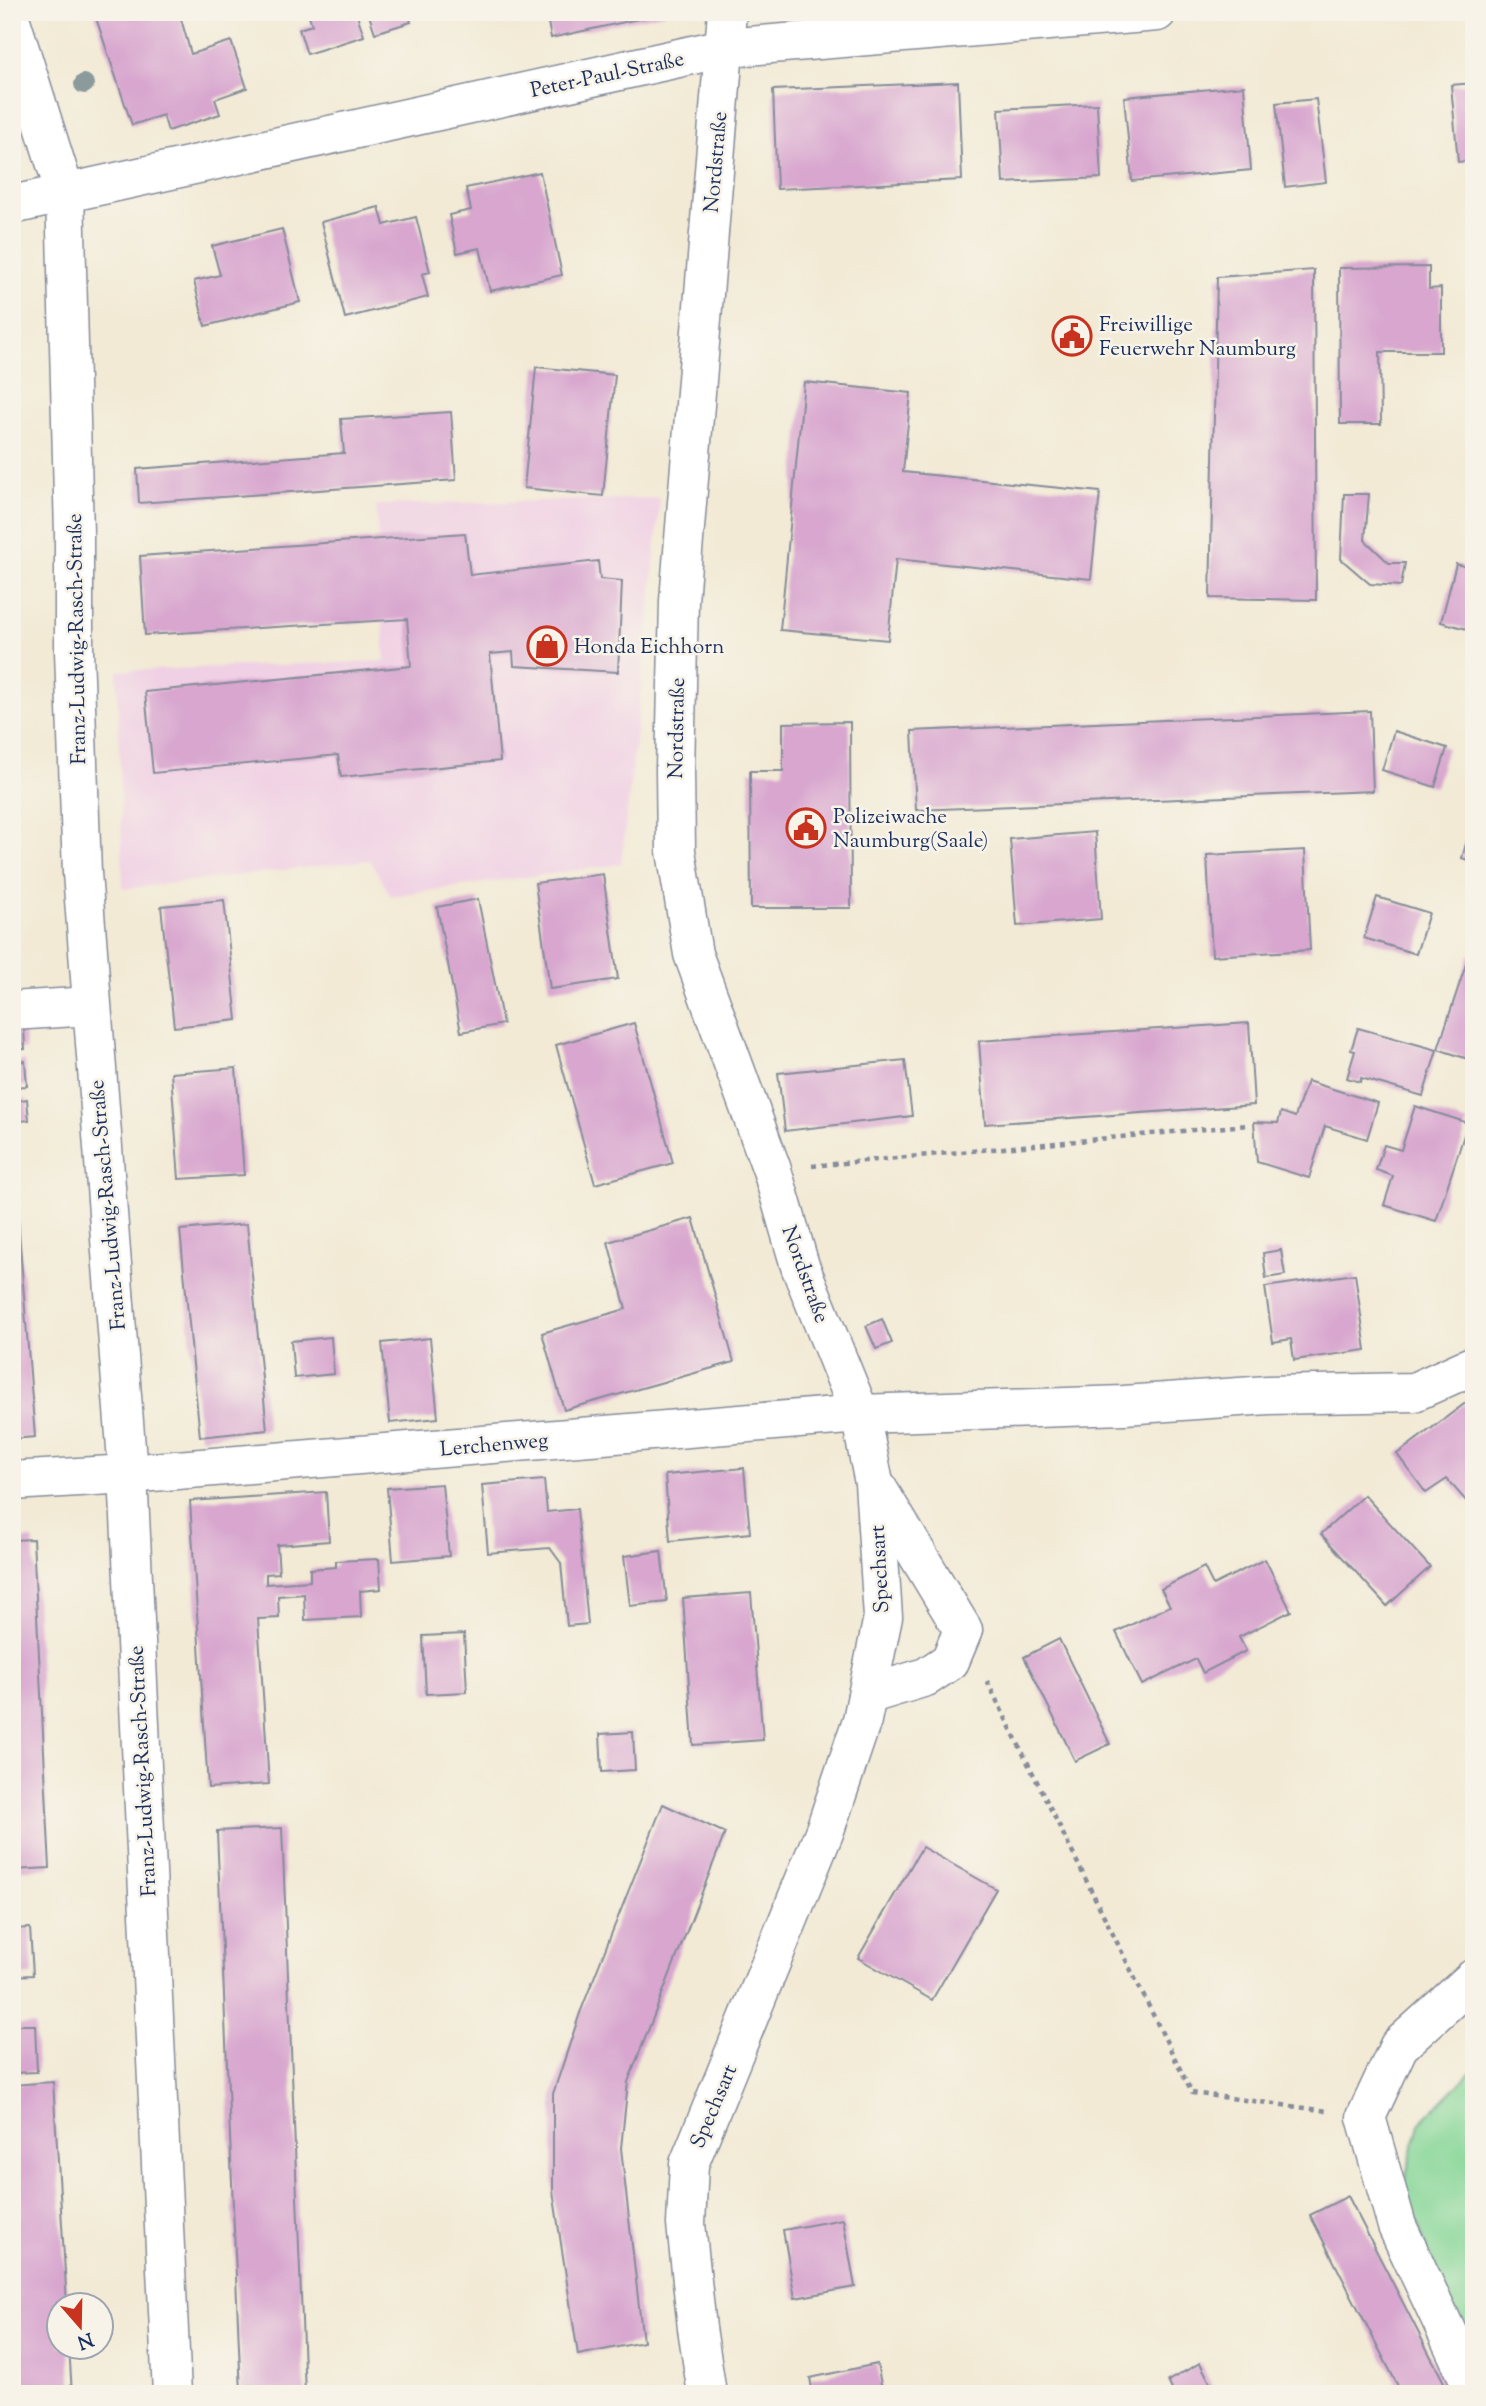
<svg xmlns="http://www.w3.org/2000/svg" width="1486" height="2406" viewBox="0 0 1486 2406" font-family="'Sorts Mill Goudy',serif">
<rect width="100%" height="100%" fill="#f7f3e8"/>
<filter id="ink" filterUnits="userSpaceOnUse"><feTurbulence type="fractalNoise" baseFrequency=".0143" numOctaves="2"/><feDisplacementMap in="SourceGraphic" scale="14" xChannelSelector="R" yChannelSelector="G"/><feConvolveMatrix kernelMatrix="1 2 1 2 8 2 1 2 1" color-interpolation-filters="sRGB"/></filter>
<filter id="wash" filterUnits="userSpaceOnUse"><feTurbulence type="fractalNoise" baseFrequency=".00686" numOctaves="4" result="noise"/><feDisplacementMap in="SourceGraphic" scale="28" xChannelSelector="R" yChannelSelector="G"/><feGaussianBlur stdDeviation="1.57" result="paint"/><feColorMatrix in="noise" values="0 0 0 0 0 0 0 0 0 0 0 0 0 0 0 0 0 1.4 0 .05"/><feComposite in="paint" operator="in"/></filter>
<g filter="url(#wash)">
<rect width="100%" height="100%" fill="#f2ead5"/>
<path fill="#f0d0e4" d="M660,498L650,608L621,864L391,896L370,860L123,889L117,671L385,661L376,505Z"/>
<path fill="#85d697" stroke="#50827a" stroke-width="2" d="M1474,2069V2354L1430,2259L1404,2183L1419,2124Z"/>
<g id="blocks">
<g fill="#d8a6cf">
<path d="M94,12H179L191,54L231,41L247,88L215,99L220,114L168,131L163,115L132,125Z"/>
<path d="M308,12H356L364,36L307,54L299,29L312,25Z"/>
<path d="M368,12H408L411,22L375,33Z"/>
<path d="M546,12H666V13L551,38Z"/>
<path d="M958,82L962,180L777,189L773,90Z"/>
<path d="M1474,83V160L1458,162L1451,85Z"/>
<path d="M1244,86L1251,170L1132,181L1124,97Z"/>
<path d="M1316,99L1326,182L1285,187L1276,103Z"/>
<path d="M1097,104L1101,178L1003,183L999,109Z"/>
<path d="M540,172L562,275L490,291L480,248L457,253L449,215L471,210L466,188Z"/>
<path d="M379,207L384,225L416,217L430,272L422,274L428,297L345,318L321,222Z"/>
<path d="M282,229L300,302L205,326L194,281L220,275L212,246Z"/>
<path d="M1429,267V289L1441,288V352H1380L1381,424H1340L1339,268Z"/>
<path d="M1314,270L1316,600L1210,598L1217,277Z"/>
<path d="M536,367L615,375L603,496L524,488Z"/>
<path d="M804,382L911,393L903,472L1100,492L1091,579L896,559L888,640L780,630Z"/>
<path d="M451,412L456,480L139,503L137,469L344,453L341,419Z"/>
<path d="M1344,494H1369L1365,540L1389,563H1405L1401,586L1370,584L1341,559Z"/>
<path d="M465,533L470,575L598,561L600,579L622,581L618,672L514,666L513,652L490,654L500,761L341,777L338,755L153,773L145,692L411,666L407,619L145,635L140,556Z"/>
<path d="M1456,564L1474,569V631L1441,622Z"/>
<path d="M1370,711L1373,791L916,810L912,731Z"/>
<path d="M850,722L851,908H751L750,771H783V723Z"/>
<path d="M1394,731L1447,748L1435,787L1382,770Z"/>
<path d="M1473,819L1474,820V862L1462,858Z"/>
<path d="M1095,832L1101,919L1017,926L1010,839Z"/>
<path d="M1305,850L1310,950L1212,956L1207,855Z"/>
<path d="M603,874L618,979L550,989L535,883Z"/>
<path d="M1377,897L1429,913L1416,954L1364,938Z"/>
<path d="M478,899L503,1024L461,1032L437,907Z"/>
<path d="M224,900L237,1020L174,1027L161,906Z"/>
<path d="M1469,955L1474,956V1061L1438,1049Z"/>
<path d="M634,1023L673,1163L595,1184L556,1045Z"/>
<path d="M1249,1023L1254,1105L985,1124L979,1041Z"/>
<path d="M12,1025H24L25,1049L12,1050Z"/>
<path d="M1358,1028L1437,1050L1423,1096L1361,1078L1360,1082L1347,1078L1355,1051L1351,1050Z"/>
<path d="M905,1060L912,1116L785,1131L778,1073Z"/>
<path d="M25,1061L27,1086L12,1087V1062Z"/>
<path d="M236,1068L244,1175L179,1179L171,1073Z"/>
<path d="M1307,1081L1378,1103L1367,1139L1325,1126L1309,1178L1257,1162L1254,1122L1278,1123L1281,1112L1295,1117Z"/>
<path d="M27,1099L29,1120L12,1122V1102Z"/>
<path d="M1415,1106L1468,1123L1436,1221L1384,1205L1393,1176L1376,1170L1384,1145L1401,1150Z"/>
<path d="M14,1168L35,1437L12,1439V1169Z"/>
<path d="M693,1218L734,1362L564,1410L542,1333L626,1309L608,1242Z"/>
<path d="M247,1224L267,1430L200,1437L180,1230Z"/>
<path d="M1281,1250L1285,1275L1266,1278L1263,1253Z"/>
<path d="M1355,1274L1366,1350L1294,1360L1291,1339L1273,1342L1265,1287Z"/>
<path d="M882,1319L892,1343L876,1349L866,1326Z"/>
<path d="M331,1337L334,1374L294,1378L291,1341Z"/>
<path d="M430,1338L438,1418L390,1423L382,1343Z"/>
<path d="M1471,1399L1474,1403V1495L1466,1501L1447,1479L1426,1493L1397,1454Z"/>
<path d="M744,1468L750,1533L670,1541L665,1475Z"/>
<path d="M544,1480L547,1512L577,1509L588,1624L567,1626L561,1563L550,1548L488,1553L482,1485Z"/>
<path d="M442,1484L449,1556L393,1561L387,1488Z"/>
<path d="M326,1492L329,1541L277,1545L279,1573L266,1574V1584L310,1581V1569L336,1567V1561L379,1559L381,1589L360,1591L361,1617L305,1620L304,1594L278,1596L279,1618L258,1619L269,1784L208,1788L190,1501Z"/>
<path d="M1364,1495L1430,1567L1387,1606L1321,1534Z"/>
<path d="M33,1539L50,1868L12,1870V1540Z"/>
<path d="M661,1551L667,1602L630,1606L624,1556Z"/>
<path d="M1265,1559L1291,1611L1239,1637L1246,1651L1203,1673L1196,1659L1142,1685L1116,1632L1170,1606L1161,1589L1204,1567L1213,1585Z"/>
<path d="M751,1593L763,1740L693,1745L683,1598Z"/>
<path d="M464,1634L467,1692L426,1694L423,1636Z"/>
<path d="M1059,1639L1110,1744L1075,1761L1024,1657Z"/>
<path d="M633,1732L635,1770L602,1772L600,1734Z"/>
<path d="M663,1804L725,1833L628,2082L621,2148L643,2342L578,2355L553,2191V2094L580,2013Z"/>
<path d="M282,1828L305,2394H241L217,1831Z"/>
<path d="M922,1847L996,1889L932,2000L858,1958Z"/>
<path d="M30,1928L33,1975L12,1976V1929Z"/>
<path d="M12,2025H35L37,2072L12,2073Z"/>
<path d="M53,2082L67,2304H60V2346H69L72,2394H12V2085Z"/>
<path d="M1348,2196L1450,2394H1402L1310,2215Z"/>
<path d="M843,2219L855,2287L795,2298L783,2230Z"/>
<path d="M1200,2363L1216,2394H1174L1168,2381Z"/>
<path d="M877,2364L883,2394H813L810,2378Z"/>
</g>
</g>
</g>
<g filter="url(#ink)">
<use href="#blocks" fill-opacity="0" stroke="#868c9a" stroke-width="2"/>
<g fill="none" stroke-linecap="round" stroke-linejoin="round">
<g stroke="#868c9a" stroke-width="41">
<g id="minor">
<path d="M12,24L65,193L74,534V651L82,873L128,1474L172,2394"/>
<path d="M12,205L724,48L1157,12"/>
<path d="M12,1011L91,1006"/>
<path d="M12,1481L128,1474L860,1414L1124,1405L1268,1395L1414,1392L1474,1365"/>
<path d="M867,1695L926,1677L950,1661L963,1630L878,1489"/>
<path d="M1474,1978L1399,2046L1366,2117L1397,2226L1474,2390"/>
<path d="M707,2394L697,2328L686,2224L689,2164L825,1830L862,1720L883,1617L874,1483L860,1414L800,1266L772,1170L693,954L676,851L675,770L679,601L727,12"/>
</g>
</g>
<g stroke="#868c9a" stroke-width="4.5" stroke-dasharray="5 5" stroke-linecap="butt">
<path d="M812,1166L1247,1125"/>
<path d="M987,1681L1192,2093L1328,2111"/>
</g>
<use href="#minor" stroke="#fff" stroke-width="38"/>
</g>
<circle fill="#8b9a9b" cx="84" cy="84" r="10"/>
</g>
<defs>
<g id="civic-ring" transform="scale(2.0125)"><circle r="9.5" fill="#f7f3e8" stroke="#c8321e" stroke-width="1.5"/><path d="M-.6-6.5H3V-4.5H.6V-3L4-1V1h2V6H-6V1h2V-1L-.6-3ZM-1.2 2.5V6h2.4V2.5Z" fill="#c8321e"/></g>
<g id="shop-ring" transform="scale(2.0125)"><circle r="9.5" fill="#f7f3e8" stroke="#c8321e" stroke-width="1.5"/><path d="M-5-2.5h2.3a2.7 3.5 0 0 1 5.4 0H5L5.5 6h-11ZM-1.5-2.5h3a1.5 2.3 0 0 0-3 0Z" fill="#c8321e"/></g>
</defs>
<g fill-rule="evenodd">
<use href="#civic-ring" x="1072" y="336"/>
<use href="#shop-ring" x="547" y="646"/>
<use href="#civic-ring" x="806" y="828"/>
</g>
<g text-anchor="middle" stroke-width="5" stroke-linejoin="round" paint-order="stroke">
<g font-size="21" fill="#1b2f5e" stroke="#f7f3e8">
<text transform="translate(607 74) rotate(-12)" y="7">Peter-Paul-Straße</text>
<text transform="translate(715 162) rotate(-85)" y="7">Nordstraße</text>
<text transform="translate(76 639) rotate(-91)" y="7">Franz-Ludwig-Rasch-Straße</text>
<text transform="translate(676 728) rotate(-89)" y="7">Nordstraße</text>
<text transform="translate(107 1205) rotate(-95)" y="7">Franz-Ludwig-Rasch-Straße</text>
<text transform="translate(806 1274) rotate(70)" y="7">Nordstraße</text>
<text transform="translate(494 1444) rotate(-5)" y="7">Lerchenweg</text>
<text transform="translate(879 1569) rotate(-93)" y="7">Spechsart</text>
<text transform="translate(142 1771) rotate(-93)" y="7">Franz-Ludwig-Rasch-Straße</text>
<text transform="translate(713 2106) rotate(-67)" y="7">Spechsart</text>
</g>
<g font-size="21" fill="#1b2f5e" stroke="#f7f3e8" text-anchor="start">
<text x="1099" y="331">Freiwillige<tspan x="1099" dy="24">Feuerwehr Naumburg</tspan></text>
<text x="574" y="653">Honda Eichhorn</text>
<text x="833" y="823">Polizeiwache<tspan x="833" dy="24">Naumburg(Saale)</tspan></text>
</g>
</g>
<rect width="1486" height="2406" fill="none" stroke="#f7f3e8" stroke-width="42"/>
<g transform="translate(80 2326) rotate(160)"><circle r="33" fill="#f7f3e8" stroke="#9fa5b1" stroke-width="2"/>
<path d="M0-5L12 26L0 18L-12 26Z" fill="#c8321e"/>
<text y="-10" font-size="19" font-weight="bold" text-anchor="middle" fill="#1b2f5e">N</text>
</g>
</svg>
